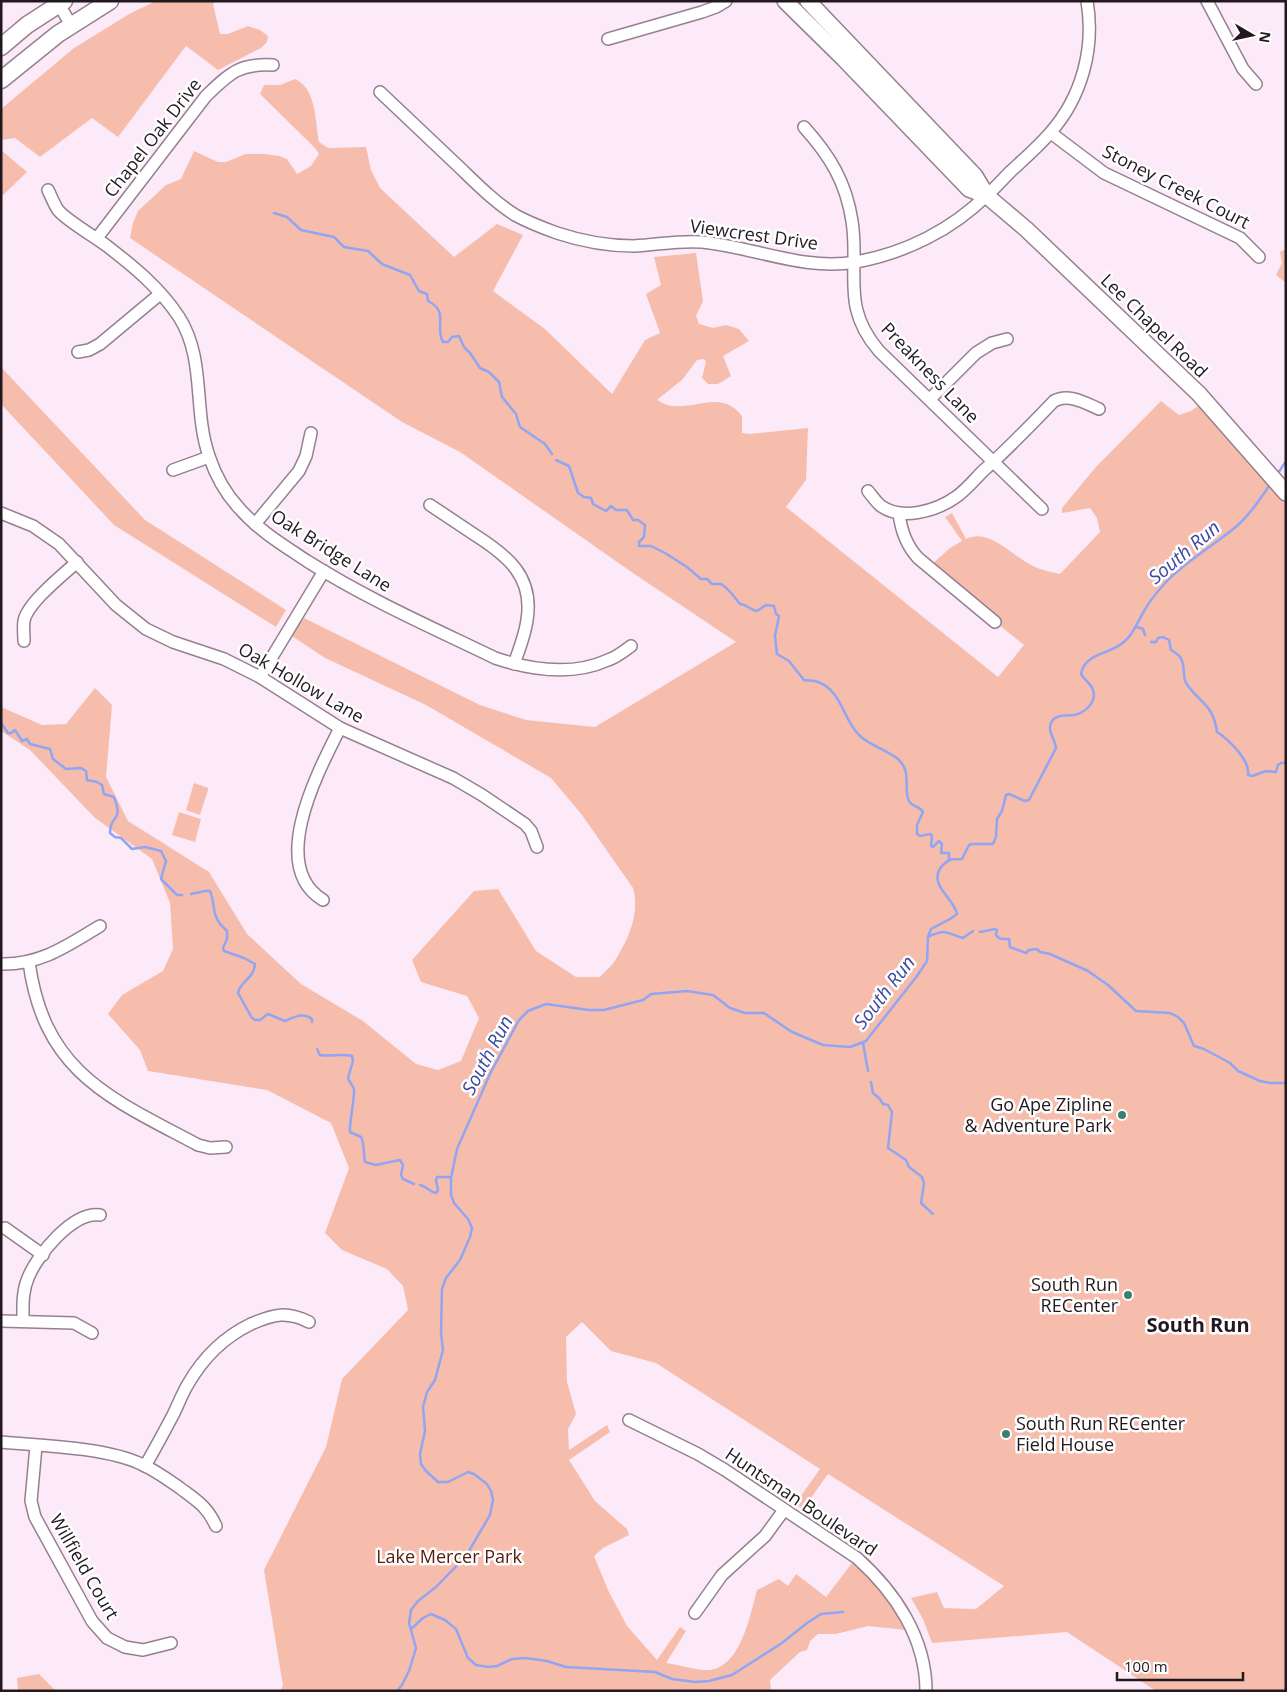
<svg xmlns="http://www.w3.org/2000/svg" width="1287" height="1692" viewBox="0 0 1287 1692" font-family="'Open Sans',sans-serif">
<rect width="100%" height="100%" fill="#fdeaf8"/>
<g fill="#f6bdad">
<path d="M156,1H216L213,4L220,34H228L248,26L260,30L268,36L267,42L261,48L218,70L186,46L118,137L92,118L40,157L15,138L1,140V109L74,48L131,13Z"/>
<path d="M295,79C317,89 315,122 319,142L328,148L366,147L371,170L380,188L454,257L497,224L523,235L493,291L545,329L612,394L645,340L660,333L646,294L661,285L654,257L696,253L703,301L696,316L699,324L713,328L726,325L739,329L749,341L723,356L731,376L718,384H708L702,378L706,361L703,359L697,360L683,379L657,400C661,402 667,406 672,406C699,409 721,390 742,416V433L750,434L808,428L806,480L786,507L998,677L1024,645L921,562L907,539L930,566L950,548L962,541L945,517L952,513L966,539C989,527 1013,557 1033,566C1041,570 1051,572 1060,574L1100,532L1097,518L1090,508L1062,513V508L1095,468L1161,401L1179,415L1191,411L1198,406L1286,504V1691H1156L1067,1632L932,1643L923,1619L911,1598L937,1592L944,1608L976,1609L1004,1586L828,1474L803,1509L795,1504L820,1469L656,1363L611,1351L582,1322L566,1337L567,1382L576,1414L568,1429L569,1450L607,1425L610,1432L569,1460L595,1501L627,1529L629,1535L603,1548L594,1556L608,1590L627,1626L657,1660L680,1627L686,1631L666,1663C679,1665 692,1669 704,1670C740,1673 750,1615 757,1590L779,1579L788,1586L796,1574L826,1597L852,1563C875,1583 893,1603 906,1630L868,1626L836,1634H818L810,1641L807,1650L800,1652L770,1680L771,1691H280L283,1686L264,1570L326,1447L342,1379L408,1310L403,1286L387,1269L342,1250L325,1233L349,1168L331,1123L267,1090L148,1071L140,1050L108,1014L122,995L163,971L173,949L170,903L152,859L95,818L30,750L1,731V707L42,725L66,724L95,688L112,705L106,777L128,821L209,872L247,934L301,984L363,1021L416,1064L438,1070L461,1061L479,1018L467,996L421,982L412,960L474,891L498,889L536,951L576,977H600C605,971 612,966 616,959C629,938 640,913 633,888L582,815L551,778L426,705L325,658L292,636L304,618L480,705L526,720L595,727L736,642L630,571L460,452L402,422L130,238L133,223L138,211L166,185L181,179L194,151L218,162H226L246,154H264L279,156L287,159L297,174L311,166L319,154L315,148L260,94L264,85H280Z"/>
<path d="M1,150L27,172L1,197Z"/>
<path d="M1286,249V283L1276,275L1282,263L1280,252Z"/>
<path d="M1,367L145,520L286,610L276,627L114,525L1,404Z"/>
<path d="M194,783L208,788V790L200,815L186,810Z"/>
<path d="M179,812L201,819L195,842L172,835Z"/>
<path d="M39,1674L56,1691H18L17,1678Z"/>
</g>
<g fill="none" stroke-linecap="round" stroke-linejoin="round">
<g stroke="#91a5f2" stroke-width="2.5">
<path d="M274,213L287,217L301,230L334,237L344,247L368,251L382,264L410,275L419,291L427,294L428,301C450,312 434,326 443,342H448L452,337L459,336L464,347L470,353L480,368L489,372L499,382L502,397L516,414L520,427L545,444L552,454"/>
<path d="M556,460L569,466L578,493L584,497L591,498L593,504L606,511L611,506L616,510H627L633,520H638L645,525L644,537L639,542V546H651L665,553L687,567L701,579H707L712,584H721C729,589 733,595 740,604C746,604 750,610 757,611L766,605L774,606L776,614L779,616L775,636L777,654L789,661L804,680C807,681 811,680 815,681C843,689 842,720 860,736C871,746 889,751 899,760C912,772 903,790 909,801C912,807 920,806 923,812L917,825V834L920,836L930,834L932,836L931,846L933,847L939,841L942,844L941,853H949V860"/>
<path d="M1277,475L1286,461"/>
<path d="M1137,627L1143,629L1145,635"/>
<path d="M1151,642H1156L1158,638L1163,637L1169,640L1171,650C1174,652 1178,654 1180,657C1186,665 1182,675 1186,683C1199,703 1213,703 1217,732C1228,739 1251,761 1248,775L1252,776L1266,771L1276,772L1278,765L1281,763H1286"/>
<path d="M1,723L8,733H11L15,730L22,741L27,739L30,744L50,749L53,759L66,769L81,768L86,771L87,780L97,782L102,785L104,794L114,797C124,824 110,813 110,833L115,837L121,838L132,849L145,847L161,851L166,861L161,879L177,895H182"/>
<path d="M191,894L205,891H210C215,902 212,916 221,925C223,927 225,929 227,931V939L223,948L224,951L244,958L255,964C254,979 240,981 238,993L252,1018L255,1020H260L268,1014L285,1021C294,1017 303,1012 312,1019V1022"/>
<path d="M980,932L995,929L997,930L996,935C999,940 1004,939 1009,939L1010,947L1026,953L1029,950L1037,949L1040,952L1050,954L1088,971L1108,985L1136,1011L1170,1013L1178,1017L1184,1023L1194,1046L1204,1049L1230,1063L1238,1071L1260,1081L1270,1083H1286"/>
<path d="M928,937C946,928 946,933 963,938L973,931"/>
<path d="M863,1043L868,1071"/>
<path d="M317,1049L320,1055C331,1057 341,1053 352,1056L353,1061L348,1078C349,1083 355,1086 354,1092C354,1103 349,1124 350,1132L361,1137C365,1145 363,1153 365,1162L376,1165L400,1160L403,1165L401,1175L403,1179L414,1184"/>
<path d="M871,1082L873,1093L880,1099L883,1104L888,1105L892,1112L888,1148L906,1160L909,1167L922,1177L924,1183L921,1203L933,1214"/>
<path d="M420,1185C427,1186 429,1192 436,1193L438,1190L436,1180L437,1177H451"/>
<path d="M411,1629L423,1618L431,1614L445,1620L456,1629L468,1658L476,1665L488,1667L497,1666L512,1659L525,1658L547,1661L566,1667L655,1672L672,1679L695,1682L709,1681L732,1675L782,1643L807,1623L821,1614L843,1612"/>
<path d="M397,1691L402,1685L409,1671L416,1648L409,1623L411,1610L418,1601L436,1587L466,1556L490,1515L493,1500L491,1491L487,1484L474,1474L468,1472L448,1482H438L426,1471L421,1464L420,1454L425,1431L423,1407L427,1392L435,1380L443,1350L441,1333L442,1289L446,1278L460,1260L470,1237L472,1228L468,1219L454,1203L451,1195V1178L457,1149L490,1074L519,1020L528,1011L546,1004L589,1010H604L643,1000L651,994L687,991L713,995L730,1008L745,1013H764L792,1032L823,1045L850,1047L866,1041L917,976L927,961L928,937L931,929L950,919L957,914C954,898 928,885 941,867C943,865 947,861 950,860C954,859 959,859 962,859L969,845L972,844H993L996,837L997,819L1002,811L1006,795L1009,794L1025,801L1029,800L1056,748C1055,739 1046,730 1052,721C1057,714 1066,716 1074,715C1085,713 1097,702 1093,690C1091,683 1084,680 1081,674C1085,652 1111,655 1125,641C1134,633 1137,623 1143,613C1149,601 1157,592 1166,582C1187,560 1215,545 1238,525C1251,513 1261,498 1271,483"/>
</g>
<g stroke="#958090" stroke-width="14">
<g id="minor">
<path d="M57,1L71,25"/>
<path d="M1207,1L1243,69L1256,84"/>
<path d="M608,39L702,12L716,7L726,1"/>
<path d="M380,92C405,116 431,140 456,164C475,182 493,201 515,215C528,222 543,228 557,233C581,241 608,246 634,246C657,245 679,240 702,242C754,247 803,271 856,262C905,253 952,230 988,194C996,187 1003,179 1011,171C1024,159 1038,147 1050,133C1082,97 1095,48 1087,1"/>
<path d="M804,127C830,156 846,182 852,221C860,272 840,306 879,351L1042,509"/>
<path d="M1051,133L1104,173L1240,238L1259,257"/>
<path d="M48,190C51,196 54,204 58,210C67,221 94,236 107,246C133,266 160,288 179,317C206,359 193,411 209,456C215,474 226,494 239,508C258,530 283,545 307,561C367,599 431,627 495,658C531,670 573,676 608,660C617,657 624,651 631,646"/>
<path d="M97,238L206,96C229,74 239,63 273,65"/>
<path d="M78,352L89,350L100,344L160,294"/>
<path d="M930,399L976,353L992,343L1007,339"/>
<path d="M173,470L209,457"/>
<path d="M868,491C872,496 876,502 881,506C902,521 936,511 956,497C966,490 974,480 983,471C1008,449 1031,425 1054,401C1069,393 1085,403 1099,409"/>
<path d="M430,505C445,515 460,525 475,535C508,556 534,577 527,620C525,635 519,650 514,664"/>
<path d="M1,513L33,526L59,544L116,605L146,629L173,642L224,659L260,677L340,728L453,778L482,795L525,824L531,831L537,847"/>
<path d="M899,513C901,531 906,545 918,558L995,622"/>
<path d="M255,524L299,471L306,456L311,433"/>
<path d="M24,641C24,635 23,627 24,621C27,603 64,574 77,562"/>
<path d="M260,677L324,571"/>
<path d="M323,900C267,866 319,770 340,728"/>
<path d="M29,962C44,1073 110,1098 198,1145L210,1148L226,1147"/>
<path d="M1,964C41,965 68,945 100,926"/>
<path d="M5,1228L43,1255"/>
<path d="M1,1321L74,1323L92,1333"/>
<path d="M23,1321C23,1306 22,1292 28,1278C37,1255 73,1211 100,1215"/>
<path d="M629,1420L698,1454L725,1470L857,1558C895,1592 926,1638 926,1691"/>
<path d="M1,1442C42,1446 105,1447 141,1464C155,1470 167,1479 180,1488C196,1500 207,1506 216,1526"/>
<path d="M36,1446L31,1501L35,1517L92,1621L107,1638L125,1647L143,1650L171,1643"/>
<path d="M145,1466C155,1449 164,1432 173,1415C178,1405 182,1394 188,1384C203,1358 224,1337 251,1324C274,1314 287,1311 309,1322"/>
<path d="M695,1613L722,1575L765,1536L784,1510"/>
</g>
</g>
<g stroke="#958090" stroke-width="18">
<g id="major">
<path d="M785,1L844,59L969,189L987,196"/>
<path d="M808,1L975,176L987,196L1026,229L1199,394L1286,493"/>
</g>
</g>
<g stroke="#958090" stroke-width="19">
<g id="highway">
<path d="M1,47L27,25L64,1"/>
<path d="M1,80L58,34L110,1"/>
</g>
</g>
<use href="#minor" stroke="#fff" stroke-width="11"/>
<use href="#major" stroke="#fff" stroke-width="15"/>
<use href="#highway" stroke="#fff" stroke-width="16"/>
</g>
<g fill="#3b7e72" stroke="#fefefe" stroke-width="2">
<circle cx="1122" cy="1115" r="5"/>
<circle cx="1128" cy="1295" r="5"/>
<circle cx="1006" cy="1434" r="5"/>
</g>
<g text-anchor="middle" stroke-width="5" stroke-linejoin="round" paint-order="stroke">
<g font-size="18" fill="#21191f" stroke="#fefefe">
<text transform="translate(153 138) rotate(-52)" y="6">Chapel Oak Drive</text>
<text transform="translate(1176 187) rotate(27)" y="6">Stoney Creek Court</text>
<text transform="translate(754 235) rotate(8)" y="6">Viewcrest Drive</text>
<text transform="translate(1154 326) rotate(44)" y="6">Lee Chapel Road</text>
<text transform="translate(930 373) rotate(46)" y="6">Preakness Lane</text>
<text transform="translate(331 551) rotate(32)" y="6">Oak Bridge Lane</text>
<text transform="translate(301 683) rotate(30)" y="6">Oak Hollow Lane</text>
<text transform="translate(801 1502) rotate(34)" y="6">Huntsman Boulevard</text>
<text transform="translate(84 1567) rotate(60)" y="6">Willfield Court</text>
</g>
<g font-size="18" fill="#21191f" stroke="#fefefe" text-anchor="end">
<text x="1112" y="1111">Go Ape Zipline<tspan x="1112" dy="21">&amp; Adventure Park</tspan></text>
<text x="1118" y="1291">South Run<tspan x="1118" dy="21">RECenter</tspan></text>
<text x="1016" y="1430" text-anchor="start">South Run RECenter<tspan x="1016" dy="21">Field House</tspan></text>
</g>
<g font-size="18" fill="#551d0d" stroke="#fefefe">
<text x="449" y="1563">Lake Mercer Park</text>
</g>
<g font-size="19" font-style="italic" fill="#3a48a2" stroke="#fefefe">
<text transform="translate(1184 552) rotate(-40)" y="7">South Run</text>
<text transform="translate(884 992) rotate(-52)" y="7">South Run</text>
<text transform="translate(487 1055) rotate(-62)" y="7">South Run</text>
</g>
<g font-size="20" font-weight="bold" fill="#21191f" stroke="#fefefe">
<text x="1198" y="1332">South Run</text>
</g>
</g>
<rect width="1287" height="1692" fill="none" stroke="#21191f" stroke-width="5"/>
<g transform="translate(1252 35) rotate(99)" stroke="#fefefe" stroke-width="4" paint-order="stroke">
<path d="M0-4L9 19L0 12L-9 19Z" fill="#21191f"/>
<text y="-8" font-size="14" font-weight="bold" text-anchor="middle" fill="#21191f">N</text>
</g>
<path d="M1117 1672v8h126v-8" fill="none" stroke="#21191f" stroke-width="2.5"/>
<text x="1124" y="1672" font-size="15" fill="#21191f" stroke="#fefefe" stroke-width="4" paint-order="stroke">100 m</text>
</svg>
